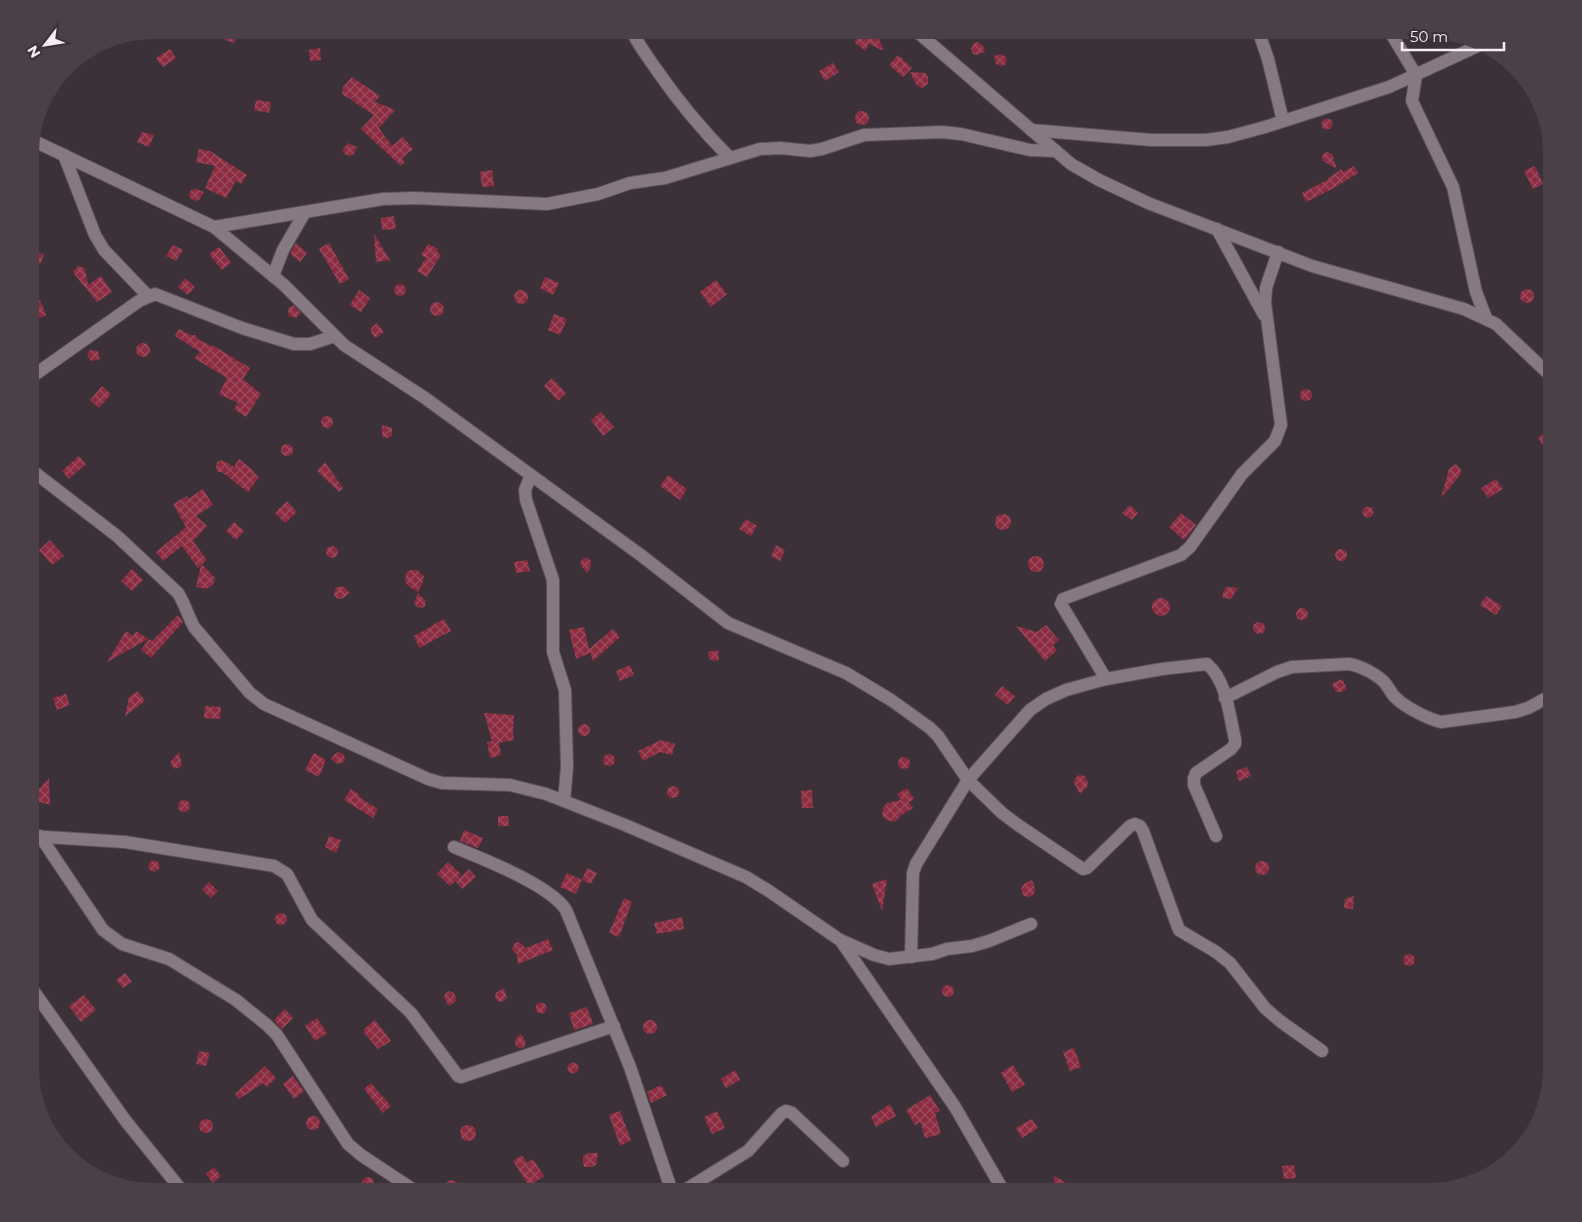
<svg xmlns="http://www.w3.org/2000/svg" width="1582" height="1222" viewBox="0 0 1582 1222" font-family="Montserrat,sans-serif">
<defs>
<pattern id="building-cross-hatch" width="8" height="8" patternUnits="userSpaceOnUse" patternTransform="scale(1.25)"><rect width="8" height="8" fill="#8b2c41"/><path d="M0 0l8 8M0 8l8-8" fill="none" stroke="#9c4b5d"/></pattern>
</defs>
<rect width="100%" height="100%" fill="#3d3139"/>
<g fill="url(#building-cross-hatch)">
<path d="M226,30H239L234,43L223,39Z"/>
<path d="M864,30H875L884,51L869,44L865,51L854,42Z"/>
<path d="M978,42L983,46L985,52L977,55L973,54L971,49L974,43Z"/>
<path d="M320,48L321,60L310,61L309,50Z"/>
<path d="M170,49L176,58L163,67L156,58Z"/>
<path d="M1000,54L1005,56L1007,60L1005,65L1001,66L996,64L994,56Z"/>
<path d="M898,55L912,68L903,77L889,65Z"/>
<path d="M833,63L839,72L825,81L819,71Z"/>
<path d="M910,72L925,73L928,77V84L922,88L917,86Z"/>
<path d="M352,77L380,96L375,102L395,110L379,128L392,146L403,137L413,149L402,158L405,162L401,166L361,129L374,115L351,100L355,98L350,99L342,94L343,87Z"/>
<path d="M256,100L271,102L269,113L254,110Z"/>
<circle cx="862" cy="118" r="7"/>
<circle cx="1327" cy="124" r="5.5"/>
<path d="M142,132L154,135L149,147L137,142Z"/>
<path d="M348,143L357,147L354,154L350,156L346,155L342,150Z"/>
<path d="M199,149L210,151L247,175L241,184L236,181L226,198L205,188L215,166L196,162Z"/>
<path d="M1327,152L1332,154L1337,169L1323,161L1322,155Z"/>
<path d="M1354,166L1358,173L1334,188L1306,202L1302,193L1329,179L1328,178L1342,169L1343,172Z"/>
<path d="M1535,166L1543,184L1533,189L1524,171Z"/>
<path d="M492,170L494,186L482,187L480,172Z"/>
<path d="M196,189L204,192L199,200L195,201L190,198L189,195L191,190Z"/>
<path d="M394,216L396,229L382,230L381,218Z"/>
<path d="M374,234L390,260L376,262Z"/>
<path d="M296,243L307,253L300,262L290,254Z"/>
<path d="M329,243L349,279L340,284L319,249Z"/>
<path d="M428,244L438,249L437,252L441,255L427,277L417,271L426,258L421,255Z"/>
<path d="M173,245L183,250L176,261L166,256Z"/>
<path d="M219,247L231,263L222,270L209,254Z"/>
<path d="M37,253L44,254L41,263L36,265L31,261V257L33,254Z"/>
<path d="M79,266L82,267L85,269L88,285L101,276L112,292L97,302L75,275L73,271Z"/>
<path d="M545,277L559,283L553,295L540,288Z"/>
<path d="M185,278L195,287L188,295L178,287Z"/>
<path d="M716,280L727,294L711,307L700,292Z"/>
<circle cx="400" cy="290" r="6"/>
<circle cx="1527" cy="296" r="7"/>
<circle cx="521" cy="297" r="7"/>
<path d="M359,290L370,298L361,312L350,305Z"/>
<path d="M40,300L46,315L35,320L30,310V304Z"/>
<circle cx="437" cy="309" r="7"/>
<path d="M293,305L301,313L296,318L289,316L288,312L289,308Z"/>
<path d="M554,314L567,319L560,335L548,330Z"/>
<path d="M377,323L384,332L375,338L371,332V328Z"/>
<path d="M179,329L190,335H195L199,340L214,347V346L250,368L243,379L261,394L246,417L234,409L238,403L219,394L227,378L194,358L200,352L175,336Z"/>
<circle cx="143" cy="350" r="7"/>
<path d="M90,350L98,351L100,359L93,361L90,360L87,355Z"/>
<path d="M552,378L566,393L558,401L544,386Z"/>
<path d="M102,386L111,394L99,408L90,400Z"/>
<circle cx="1306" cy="395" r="6"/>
<path d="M601,412L614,427L603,436L591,420Z"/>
<circle cx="327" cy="422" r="6"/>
<path d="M382,425L392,428V436L388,438L383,437L382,434Z"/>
<path d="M1552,429V441L1543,446L1538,437Z"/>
<circle cx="287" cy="450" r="6"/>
<path d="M79,456L86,464L69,479L62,471Z"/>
<path d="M239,459L255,472L254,473L259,477L248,492L222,472H218L216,468L217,462L222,460L234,467Z"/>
<path d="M325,462L343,488L339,492L317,471Z"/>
<path d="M1456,464L1461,470V474L1441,498L1449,469Z"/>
<path d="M668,475L687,489L680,500L660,486Z"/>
<path d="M1496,479L1503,489L1488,498L1481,488Z"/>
<path d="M203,489L213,505L196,516L207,526L193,541L207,560L202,564L215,578L213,585L206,589L196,587L201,565L198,568L182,546L163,561L156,552L186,527L173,504L187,496L188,499Z"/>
<path d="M287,501L297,512L285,523L275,513Z"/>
<path d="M1130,505L1138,513L1132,520L1122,513Z"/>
<circle cx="1368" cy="512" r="5.5"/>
<path d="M1181,513L1196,525L1184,540L1169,527Z"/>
<circle cx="1003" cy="522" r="8"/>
<path d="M746,519L757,526L751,536L739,529Z"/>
<path d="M234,522L244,531L236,540L226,531Z"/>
<path d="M50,540L64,556L52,565L39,550Z"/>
<path d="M776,545L785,550L780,561L771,556Z"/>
<circle cx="332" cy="552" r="6"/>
<circle cx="1341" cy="555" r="6"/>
<circle cx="1036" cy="564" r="8"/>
<path d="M584,558H587L591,561V566L587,573L580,564L581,561Z"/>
<path d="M527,560L530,571L516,573L514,562Z"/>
<path d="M132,569L143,580L132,591L121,581Z"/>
<path d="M410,570H417L424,576L423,582L418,592L408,586L405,581L406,574Z"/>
<path d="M340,586L344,587L350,593L342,599L336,598L334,594L336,588Z"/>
<path d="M1228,587L1238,588L1232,598L1229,599L1222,597L1225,588Z"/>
<path d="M418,593L426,601L425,606L422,608L417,607L414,603Z"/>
<path d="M1486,596L1502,606L1496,615L1480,605Z"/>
<circle cx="1161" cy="607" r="9"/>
<circle cx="1302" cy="614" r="6"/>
<path d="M178,615L183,622L151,658L141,650L149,639L152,641Z"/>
<path d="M444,619L451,631L419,648L414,636Z"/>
<circle cx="1259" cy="628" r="6"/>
<path d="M1046,625L1059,640L1053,645L1057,650L1045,661L1016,626L1037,632Z"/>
<path d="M584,627L589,649L613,629L620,637L593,661L590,653L576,659L569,630Z"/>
<path d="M126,631L133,636L136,631L148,639L107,662Z"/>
<path d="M718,650L719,660L713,661L709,658L708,652Z"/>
<path d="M630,665L634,675L620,681L616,671Z"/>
<path d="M1342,679L1347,689L1340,692H1336L1332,684Z"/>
<path d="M1002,686L1015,696L1008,705L995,695Z"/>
<path d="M138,691L145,701L125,716L129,697Z"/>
<path d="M66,694L70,705L57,710L53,698Z"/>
<path d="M205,706L221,707L220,719L204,718Z"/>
<path d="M484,713L514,715L513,732L514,740L499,743L501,755L490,758L487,742L492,741Z"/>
<circle cx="584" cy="730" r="6"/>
<path d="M661,740L675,744L672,755L660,752L643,761L638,751Z"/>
<path d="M179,752L182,766L175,769L171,765V761Z"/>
<path d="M338,752L343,754L345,758L344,761L340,764L336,763L331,759L335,754Z"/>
<path d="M314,753L326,760L319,777L305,770Z"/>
<circle cx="609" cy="760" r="6"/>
<circle cx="904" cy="763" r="6"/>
<path d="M1247,767L1251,776L1239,781L1236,771Z"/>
<path d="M1079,775L1085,776L1088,783L1087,787L1080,794L1074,783L1075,778Z"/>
<path d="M49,778L50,805L30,799Z"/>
<circle cx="673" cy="792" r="6"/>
<path d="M907,788L914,799L909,802L913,808L901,815L895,822L886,820L882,815L883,808L887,803L901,800L897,794Z"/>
<path d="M351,789L360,795L359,797L378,809L373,818L344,800Z"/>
<path d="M812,790L813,808H802L801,791Z"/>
<circle cx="184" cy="806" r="6"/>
<path d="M498,816H508L509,826H498Z"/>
<path d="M464,830L483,838L478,848L460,841Z"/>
<path d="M329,836L341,840L336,853L325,847Z"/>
<circle cx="154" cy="866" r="5.5"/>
<circle cx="1262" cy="868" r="7"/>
<path d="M448,862L461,874L456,881L469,869L476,877L462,889L455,881L450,886L437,874Z"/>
<path d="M587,868L597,873L591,884L582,880Z"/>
<path d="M567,873L582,880L576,894L560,887Z"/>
<path d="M887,879L882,911L872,884Z"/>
<path d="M1032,880L1035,888V892L1032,896L1027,897L1023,895L1021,888L1024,884Z"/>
<path d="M209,882L218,891L211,898L202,890Z"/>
<path d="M1354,896L1353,909L1344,908L1345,899Z"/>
<path d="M624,898L632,902L619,937L609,933Z"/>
<circle cx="281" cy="919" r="6"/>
<path d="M682,917L684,929L657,934L654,923Z"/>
<path d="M548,939L553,950L518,964L517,955L512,949L515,943L519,942L526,948Z"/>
<circle cx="1409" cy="960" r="6"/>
<path d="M125,973L132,982L123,988L116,980Z"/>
<circle cx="948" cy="991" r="6"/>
<path d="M504,988L507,998L502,1002L498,1001L495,997L496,993Z"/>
<path d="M449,991L454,993L456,998V1001L449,1006L444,998L445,994Z"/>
<path d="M84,995L96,1010L81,1022L69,1006Z"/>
<circle cx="541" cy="1008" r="5.5"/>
<path d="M587,1007L593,1024L574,1030L569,1013Z"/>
<path d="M285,1009L293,1018L282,1029L274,1020Z"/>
<path d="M317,1018L327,1033L315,1041L305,1026Z"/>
<path d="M375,1020L391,1041L378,1049L364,1033V1029Z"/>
<circle cx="650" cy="1027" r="7"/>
<path d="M521,1034L526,1042L524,1047L520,1048L516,1046L515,1043V1040Z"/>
<path d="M1074,1048L1081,1067L1070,1071L1063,1052Z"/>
<path d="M199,1051L210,1053L206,1066L196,1064Z"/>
<circle cx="573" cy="1068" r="5.5"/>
<path d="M1013,1065L1025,1085L1012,1092L1001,1073Z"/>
<path d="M265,1066L276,1078L267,1087L263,1083L239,1099L235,1094Z"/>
<path d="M735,1070L740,1080L726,1088L721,1079Z"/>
<path d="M293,1076L304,1091L294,1099L283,1084Z"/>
<path d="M371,1083L391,1106L383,1113L364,1089Z"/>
<path d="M661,1085L667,1095L651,1103L647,1092Z"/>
<path d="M930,1095L940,1111L935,1113L941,1134L925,1138L920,1122L915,1125L906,1110Z"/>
<path d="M890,1104L896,1116L876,1127L871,1117Z"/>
<path d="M620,1111L631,1140L620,1146L609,1115Z"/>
<path d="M717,1111L725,1128L712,1134L704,1117Z"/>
<circle cx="313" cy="1123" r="7"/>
<circle cx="206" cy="1126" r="7"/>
<path d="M1032,1119L1038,1128L1022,1138L1016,1128Z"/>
<circle cx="468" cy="1133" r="8"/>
<path d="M588,1153H598L596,1165L592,1167H584L583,1162V1157Z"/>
<path d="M522,1155L527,1163L533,1159L544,1176L529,1186L513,1161Z"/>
<path d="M1294,1165L1296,1178L1284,1179L1282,1166Z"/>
<path d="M214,1167L221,1176L213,1183L206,1174Z"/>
<path d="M1054,1176L1065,1182V1188L1063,1191H1057L1054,1188Z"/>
<circle cx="368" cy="1183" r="6"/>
<circle cx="452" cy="1186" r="6"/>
</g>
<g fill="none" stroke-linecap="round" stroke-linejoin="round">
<g stroke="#5a5057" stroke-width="14">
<g id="minor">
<path d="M631,30C638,44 647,56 656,69C678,101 702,130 730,158"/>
<path d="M915,30L1071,164L1099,180L1148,203L1312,266L1464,309L1496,324L1552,377"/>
<path d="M1258,30L1268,59L1283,121"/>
<path d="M1389,30L1416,75L1412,101L1453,187L1476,292L1486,318"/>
<path d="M1031,130L1151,140H1206L1228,137L1265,127L1389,87L1482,44"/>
<path d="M32,140L214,227L284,285L344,345L425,398L642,556L728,623L846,673L891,700L930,728L938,736L968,780L1002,813L1018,825L1083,869L1087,868L1130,826L1135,824L1140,826L1143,831L1179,930L1216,952L1230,963L1265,1008L1280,1021L1322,1051"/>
<path d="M64,155L95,235L104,250L148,296"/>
<path d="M214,227L383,199L414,198L547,204L598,194L630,183L665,178L760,149L780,148L810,151L822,149L864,135L942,132L961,134L1030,150L1056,151"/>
<path d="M1217,229L1264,315"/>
<path d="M273,276L283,250L305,212"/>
<path d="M30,378L139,301L155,294L242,328L294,344H310L335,336"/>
<path d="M30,469L117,536L178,593C185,604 188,616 194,627L250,693L264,704L428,779L442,783L510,785L546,794L625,825L746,877L769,891L840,940L874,955L889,959L932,954L947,949L972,946L989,941L1031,924"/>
<path d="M531,475L525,490L526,500L553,580V652L565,690L567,767L564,801"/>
<path d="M1106,679L1061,604L1063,599L1181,555L1190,547L1242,474L1275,441L1281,425L1265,303L1266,288L1278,252"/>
<path d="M1225,698L1277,672L1292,667L1349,664C1361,666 1376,674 1384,682C1389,687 1391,694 1396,698C1405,707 1428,719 1441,722L1515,712L1528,708L1552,695"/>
<path d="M30,836L125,842L274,866L287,874L312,920L411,1013L458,1076L461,1077L614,1026"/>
<path d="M40,836L103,930L122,944L169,959L236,1000L267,1025L277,1035L348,1144L361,1155L417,1192"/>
<path d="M454,847C483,859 550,885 566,910L630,1067L672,1192"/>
<path d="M841,941L955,1107L1004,1192"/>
<path d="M911,957L913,873L916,864L968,780L1030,710L1046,699L1066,690L1106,679L1162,669L1207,664C1227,681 1229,714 1235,739V744L1231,749L1196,773L1194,778V785L1216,836"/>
<path d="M30,986L125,1120L183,1192"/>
<path d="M678,1192L685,1190L748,1151L782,1113L786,1111L792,1113L843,1161"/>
</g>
</g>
<use href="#minor" stroke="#867982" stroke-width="12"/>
</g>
<path d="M0 0H1582V1222H0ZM153 39H1429A114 114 0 0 1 1543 153V1069A114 114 0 0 1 1429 1183H153A114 114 0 0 1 39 1069V153A114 114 0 0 1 153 39Z" fill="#4c4048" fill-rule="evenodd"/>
<g transform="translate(45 45) rotate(239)" stroke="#3d3139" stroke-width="4" paint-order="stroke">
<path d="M0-4L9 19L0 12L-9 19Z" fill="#f6eef3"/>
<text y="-8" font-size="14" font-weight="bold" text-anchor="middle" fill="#f6eef3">N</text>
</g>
<path d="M1402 42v8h102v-8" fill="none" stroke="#f6eef3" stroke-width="2.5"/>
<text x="1410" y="42" font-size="15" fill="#f6eef3" stroke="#3d3139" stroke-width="4" paint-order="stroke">50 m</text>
</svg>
